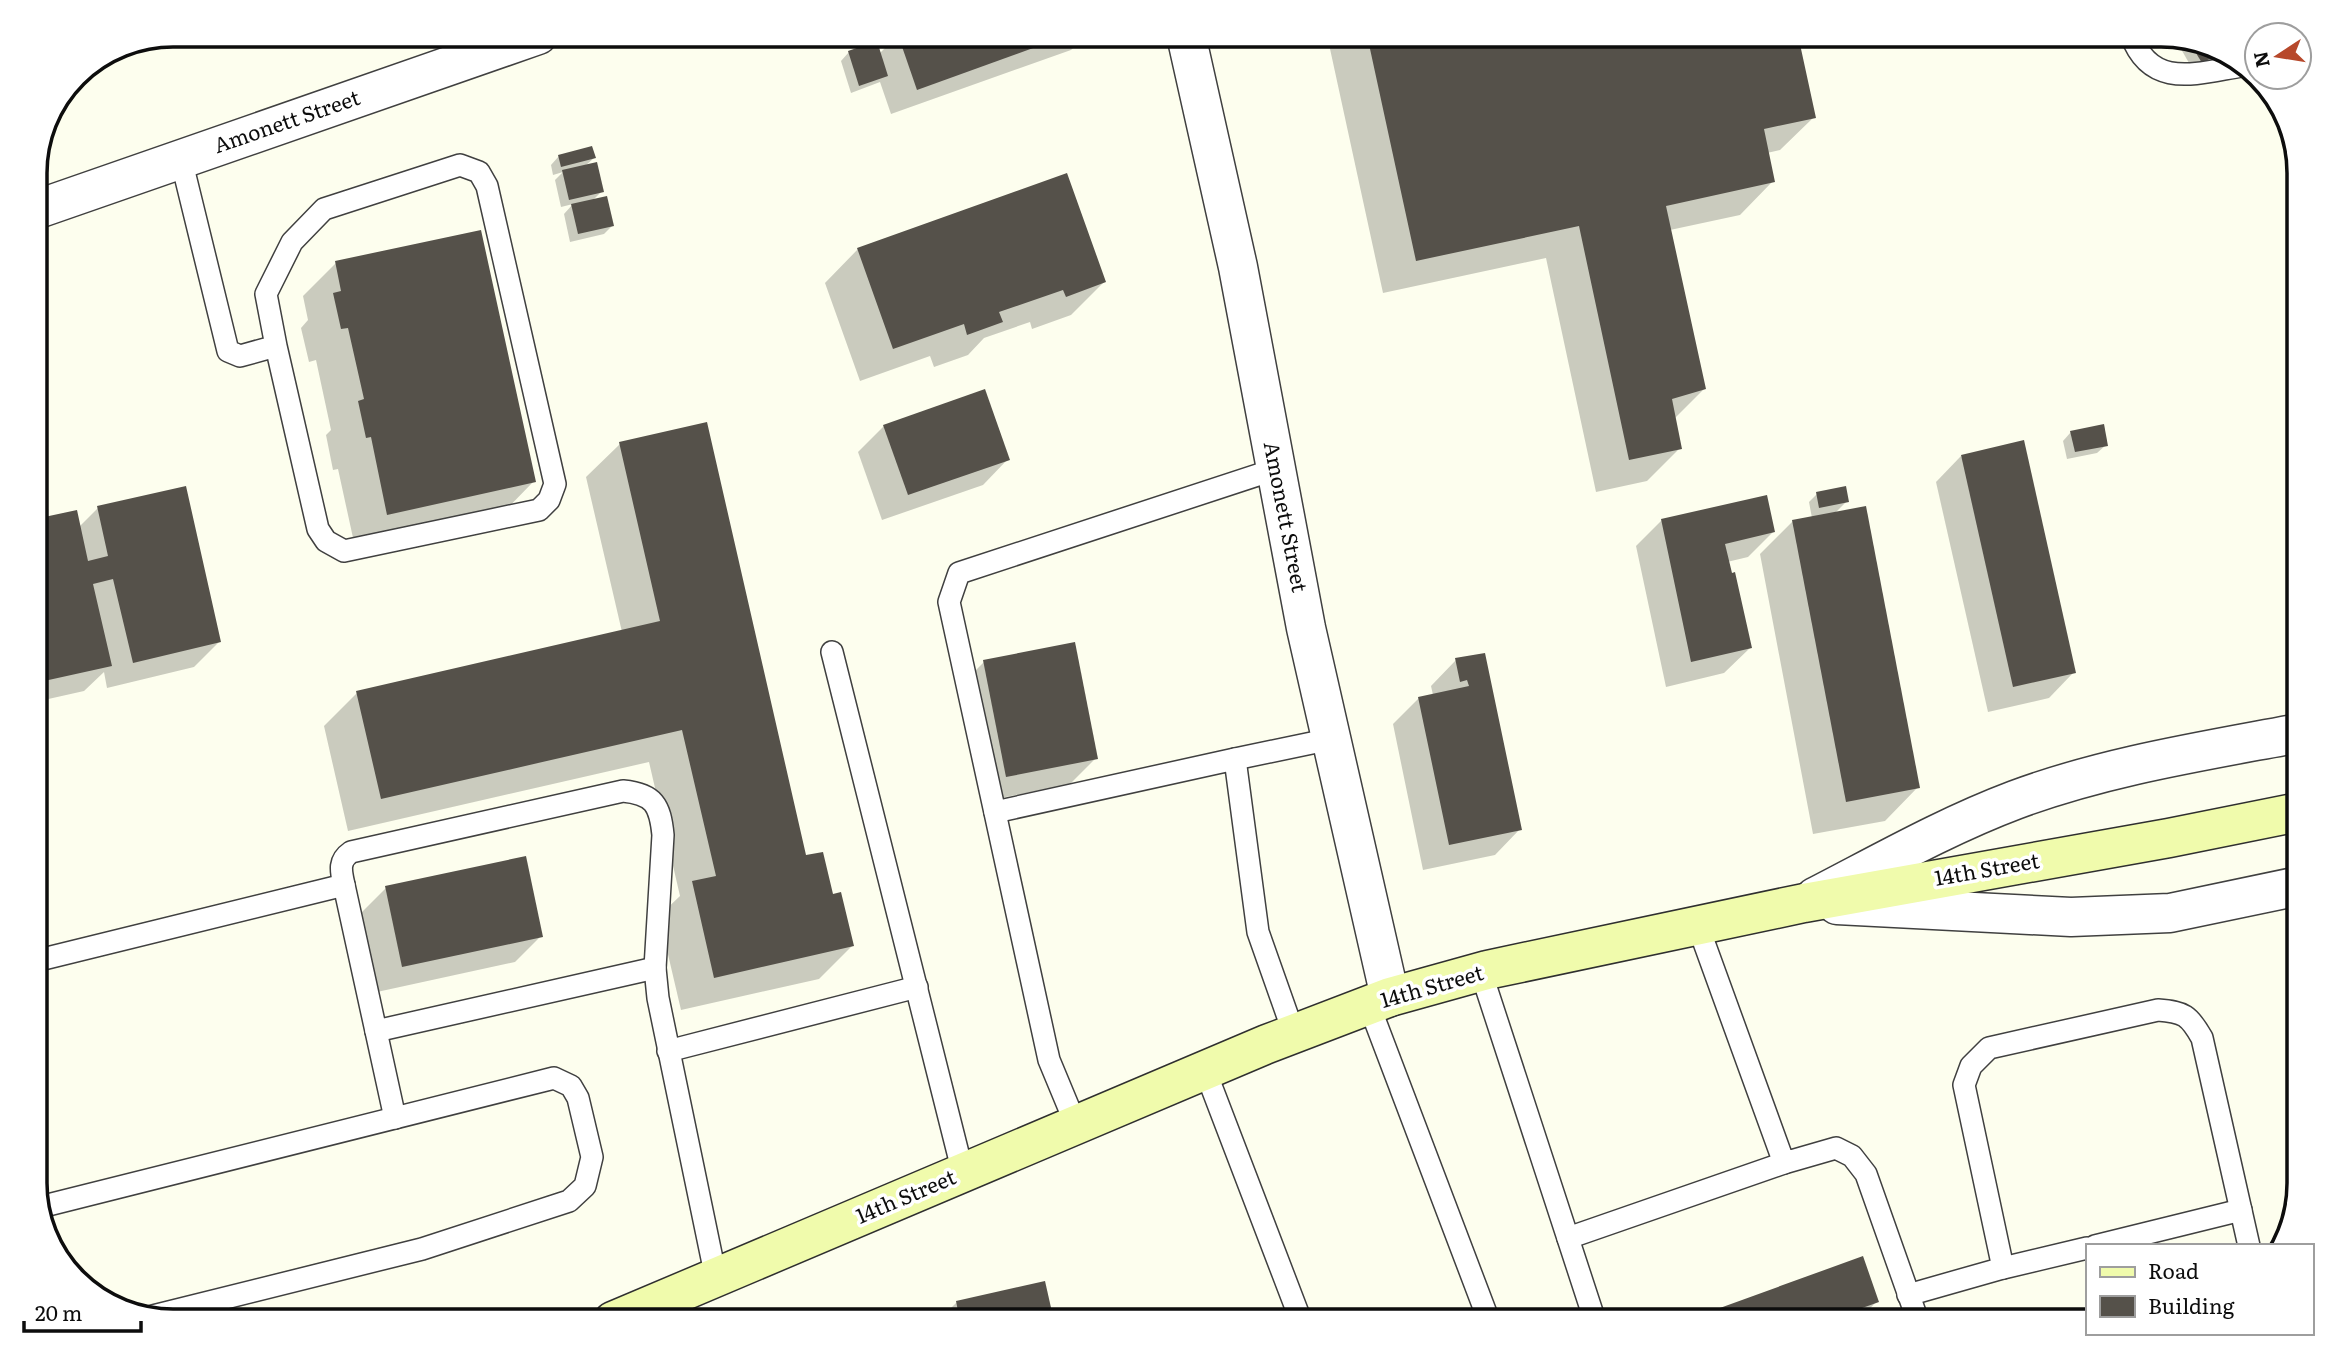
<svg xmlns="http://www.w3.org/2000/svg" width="2334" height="1356" viewBox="0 0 2334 1356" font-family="Literata,serif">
<rect width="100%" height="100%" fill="#fdfeee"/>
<g fill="#0003">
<path d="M898,35H1086L1071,50L891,114L880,82L851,93L841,61L849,52L879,54Z"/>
<path d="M1327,35H1796L1814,117L1780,150L1767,153L1773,181L1740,215L1670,230L1704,389L1674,419L1680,448L1647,481L1596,492L1546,258L1383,293Z"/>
<path d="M2187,42L2220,51L2212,59L2193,70L2181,49Z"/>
<path d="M559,156L594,158L585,166L602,191L592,201L612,226L604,234L570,242L564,214L573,204L561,207L555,180L563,172L553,175L551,165Z"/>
<path d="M858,249L1104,282L1071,315L1032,329L1030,322L984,338L968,355L934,367L930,356L860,381L825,283Z"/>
<path d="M336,263L534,481L501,515L355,547L338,469L333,470L326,435L331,430L316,360L309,362L301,328L308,320L303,296Z"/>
<path d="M884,426L1008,459L983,485L882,520L858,452Z"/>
<path d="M2071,432L2106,445L2097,453L2067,459L2063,441Z"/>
<path d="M620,444L805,857L831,896L852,946L819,979L681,1010L659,916L680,896L649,762L348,831L324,726L357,693L622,632L586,477Z"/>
<path d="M1961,456L2074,672L2049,698L1988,712L1936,482Z"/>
<path d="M1817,494L1847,501L1835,513L1918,787L1885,821L1813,834L1760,554L1793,521L1812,518L1809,502Z"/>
<path d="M98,508L219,642L194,667L107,688L104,672L84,691L35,702V521L79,527Z"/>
<path d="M1662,520L1773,532L1748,557L1727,562L1750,648L1724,673L1666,687L1636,546Z"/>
<path d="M1484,655L1520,829L1495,855L1423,870L1393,724L1419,698L1433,695L1431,686L1456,660Z"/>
<path d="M984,662L1096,758L1070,784L981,802L959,687Z"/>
<path d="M386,888L541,936L515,962L377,992L360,914Z"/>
<path d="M1877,1301L1858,1321H1688Z"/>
<path d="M956,1303L1052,1321H938Z"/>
</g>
<g fill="#55514a">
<path d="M898,35H1069L917,90Z"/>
<path d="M1367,35H1798L1816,118L1764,129L1775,182L1666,206L1706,389L1672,399L1682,449L1629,460L1579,226L1416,261Z"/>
<path d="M877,41L888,76L859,86L848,51Z"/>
<path d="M2190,43L2222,52L2202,63Z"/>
<path d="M592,146L596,158L561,167L558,155Z"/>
<path d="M597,162L604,192L569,200L562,170Z"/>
<path d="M1067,173L1106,282L1066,297L1063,290L999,312L1003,322L967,335L964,324L893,349L857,248Z"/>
<path d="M607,196L614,226L578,234L571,204Z"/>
<path d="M481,230L536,482L387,515L371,437L366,438L358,401L364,399L348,328L341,329L333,293L341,291L335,261Z"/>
<path d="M985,389L1010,460L908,495L883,425Z"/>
<path d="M707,422L806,855L823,852L833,894L841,892L854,946L714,978L692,881L716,876L682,730L381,799L356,691L660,621L619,442Z"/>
<path d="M2104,424L2108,446L2075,452L2070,431Z"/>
<path d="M2024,440L2076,673L2013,687L1961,455Z"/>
<path d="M186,486L221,642L133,663L113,579L93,584L112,666L35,683V519L77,510L88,561L108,556L97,506Z"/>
<path d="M1846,486L1849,502L1819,508L1816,492Z"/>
<path d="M1767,495L1775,532L1725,544L1732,573L1735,572L1752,648L1691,662L1661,519Z"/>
<path d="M1866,506L1920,788L1846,802L1792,520Z"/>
<path d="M1075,642L1098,759L1006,777L983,660Z"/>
<path d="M1485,653L1522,830L1449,845L1418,697L1469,686L1467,680L1460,682L1455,658Z"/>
<path d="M526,856L543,937L402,967L385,886Z"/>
<path d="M1863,1256L1879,1302L1834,1318L1835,1321H1684Z"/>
<path d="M1045,1281L1054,1321H960L956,1301Z"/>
</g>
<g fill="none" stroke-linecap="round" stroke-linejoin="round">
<g stroke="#404040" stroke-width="24">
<g id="lane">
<path d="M2131,35C2151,90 2197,73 2242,66"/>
<path d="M181,159L228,351L240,356L276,346L318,529L326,541L344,551L539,510L549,500L555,484L487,186L479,172L460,165L324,209L292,242L266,294L276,346"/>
<path d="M832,652L963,1173"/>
<path d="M1235,759L1331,739"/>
<path d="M995,812L1235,759L1258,932L1294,1034"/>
<path d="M344,885L395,1118"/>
<path d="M1698,926L1784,1163L1836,1148L1852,1156L1866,1174L1918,1321"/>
<path d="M35,961L344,885C341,871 338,861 351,852L623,791C654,794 660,805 663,835L655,968L658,998L716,1278"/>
<path d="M1481,972L1595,1321"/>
<path d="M1369,1005L1489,1321"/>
<path d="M376,1031L655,968"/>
<path d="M668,1051L917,987"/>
<path d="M1205,1070L1301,1321"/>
<path d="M1076,1125L1049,1060L949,602L959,573L1276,469"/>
<path d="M40,1207L554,1078L571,1086L578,1098L592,1157L585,1186L569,1201L422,1249L153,1316"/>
<path d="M1568,1238L1784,1163"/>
<path d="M2095,1246L2241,1210"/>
<path d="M2003,1268L2087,1248"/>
<path d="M1908,1295L2003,1268L1964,1085L1971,1066L1989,1048L2158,1010C2184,1012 2189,1015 2202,1038L2249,1246"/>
</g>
</g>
<g stroke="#404040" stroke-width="41">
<g id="street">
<path d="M1186,35L1238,267L1306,628L1390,997"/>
<path d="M35,210L538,35"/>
<path d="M1815,897C1881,863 1946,826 2015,800C2106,766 2204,751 2299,733"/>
<path d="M1837,905L2071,917L2170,913L2299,886"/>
</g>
</g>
<g stroke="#2f2f2f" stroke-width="41">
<path id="secondary" d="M613,1321L1267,1044L1390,997L1487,970L1804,903L2169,838L2299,812"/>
</g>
<use href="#lane" stroke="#fff" stroke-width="21"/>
<use href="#street" stroke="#fff" stroke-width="38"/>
<use href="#secondary" stroke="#f0fbac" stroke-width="38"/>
</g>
<g text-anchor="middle" stroke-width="7" stroke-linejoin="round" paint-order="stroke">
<g font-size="21" fill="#0d0d0d" stroke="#fff">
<text transform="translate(287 122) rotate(-19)" y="7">Amonett Street</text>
<text transform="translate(1285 517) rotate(79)" y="7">Amonett Street</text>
<text transform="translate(1987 870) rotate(-10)" y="7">14th Street</text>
<text transform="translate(1432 987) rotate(-16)" y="7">14th Street</text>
<text transform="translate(906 1197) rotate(-23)" y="7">14th Street</text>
</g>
</g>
<path d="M0 0H2334V1356H0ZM173 47H2161A126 126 0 0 1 2287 173V1183A126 126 0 0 1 2161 1309H173A126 126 0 0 1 47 1183V173A126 126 0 0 1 173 47Z" fill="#fff" fill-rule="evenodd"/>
<path fill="none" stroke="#0d0d0d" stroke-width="3.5" d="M173 47H2161A126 126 0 0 1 2287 173V1183A126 126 0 0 1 2161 1309H173A126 126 0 0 1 47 1183V173A126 126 0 0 1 173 47Z"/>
<rect x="2086" y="1244" width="228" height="91" fill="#ffffff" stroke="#9e9e9e" stroke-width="2"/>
<rect x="2100" y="1267" width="35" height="10" fill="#f0fbac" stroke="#9e9e9e" stroke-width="2"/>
<text x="2148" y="1279" font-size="21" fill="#0d0d0d">Road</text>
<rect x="2100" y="1296" width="35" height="21" fill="#55514a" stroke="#9e9e9e" stroke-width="2"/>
<text x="2148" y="1314" font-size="21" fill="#0d0d0d">Building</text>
<g transform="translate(2278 56) rotate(258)"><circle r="33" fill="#ffffff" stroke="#9e9e9e" stroke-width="2"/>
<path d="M0-5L12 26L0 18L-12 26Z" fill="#b7482b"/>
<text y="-10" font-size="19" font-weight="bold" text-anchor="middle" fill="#0d0d0d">N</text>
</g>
<path d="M24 1321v10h117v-10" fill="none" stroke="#0d0d0d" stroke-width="3.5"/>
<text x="35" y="1321" font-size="21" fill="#0d0d0d" stroke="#ffffff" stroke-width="5" paint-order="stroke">20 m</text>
</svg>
